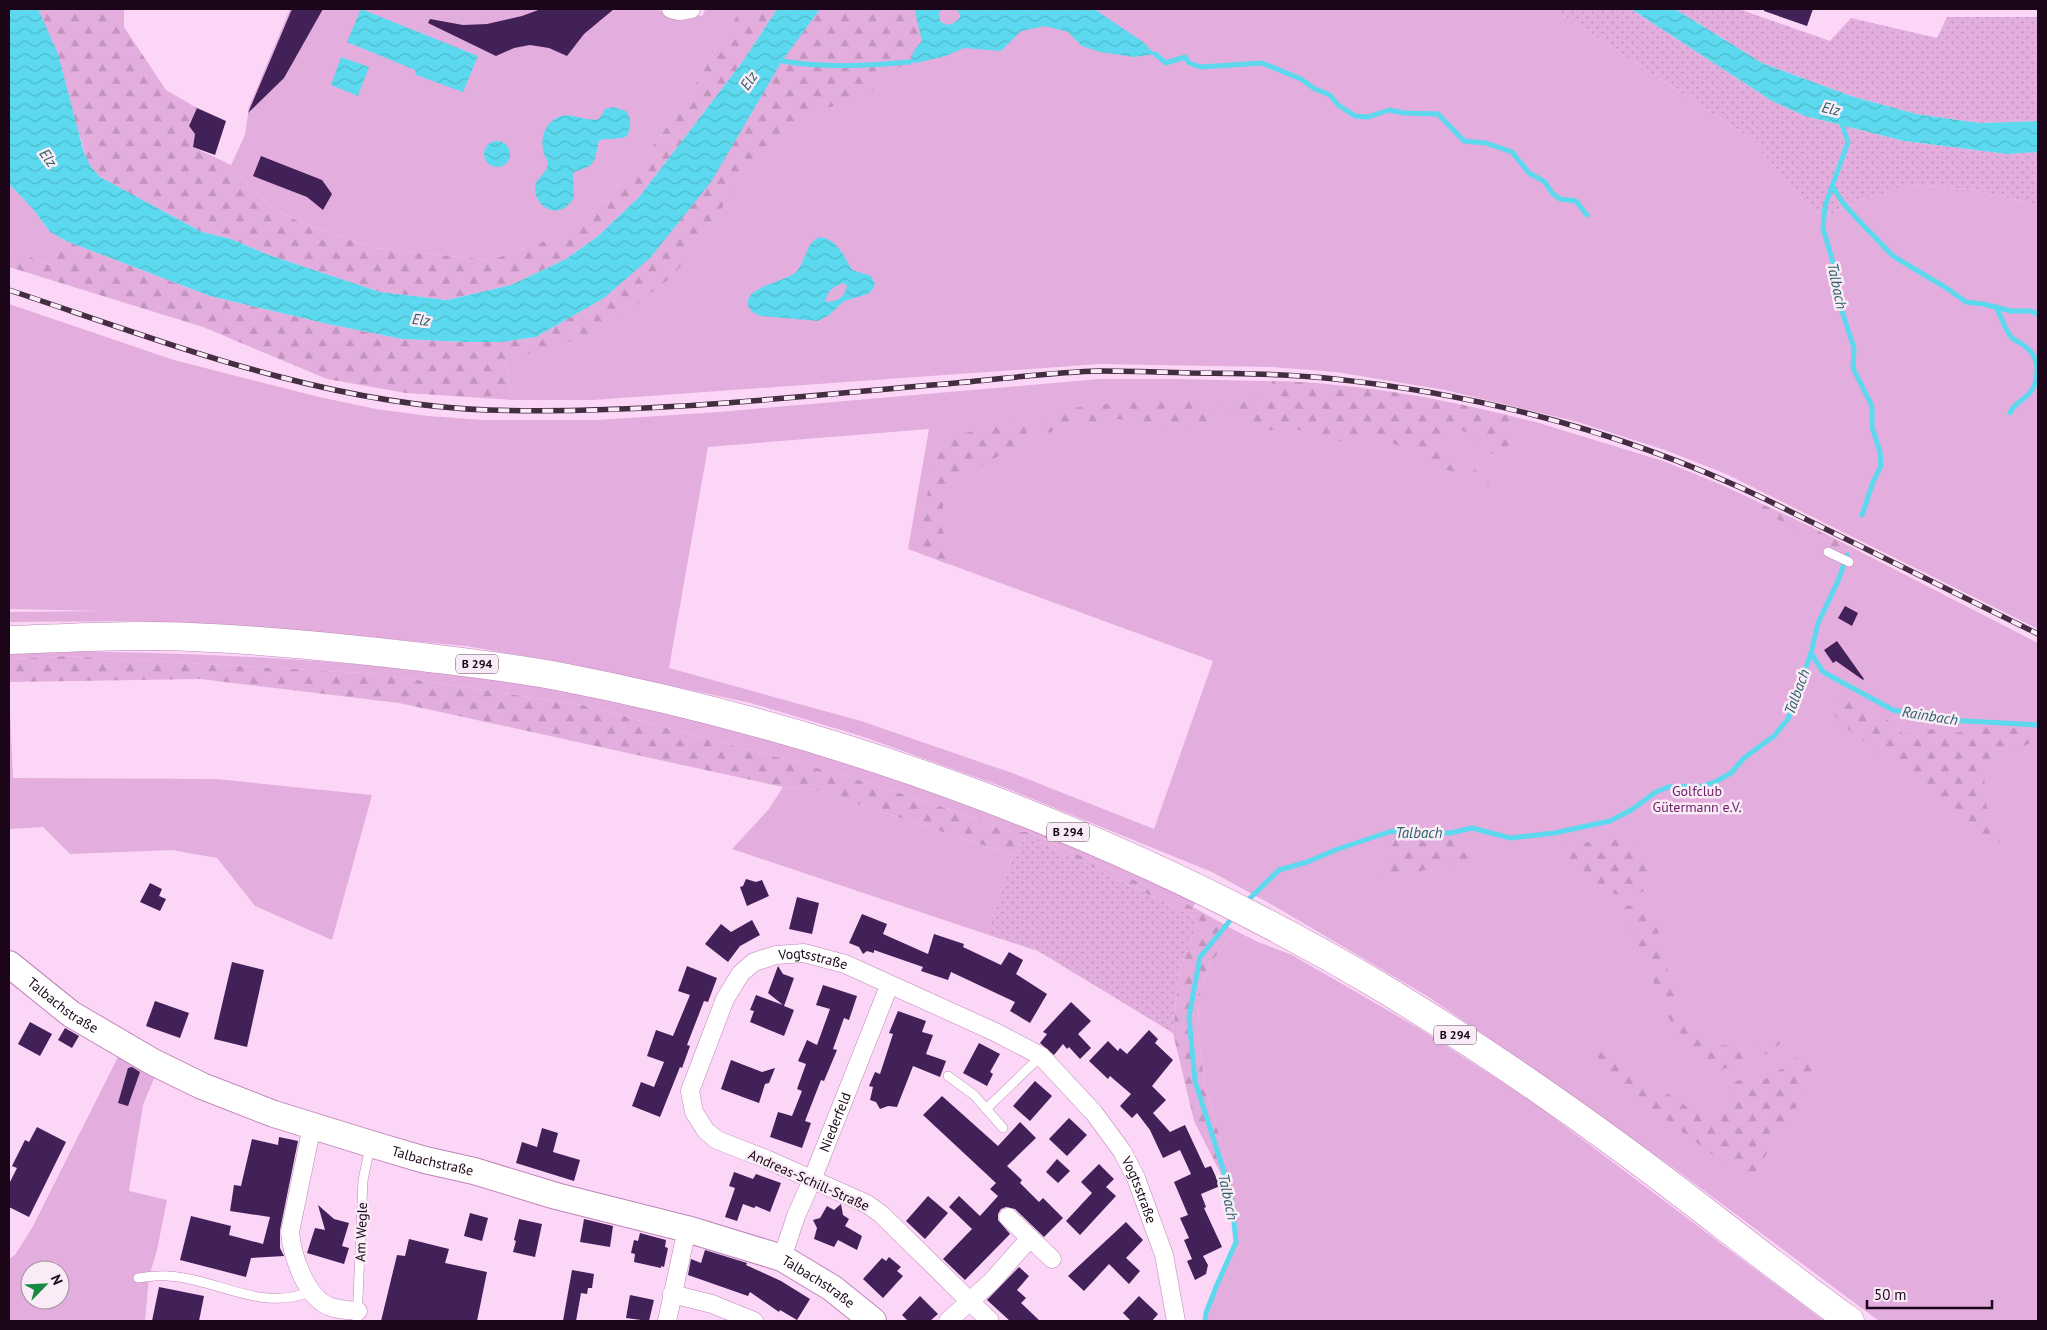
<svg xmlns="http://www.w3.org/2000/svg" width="2047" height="1330" viewBox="0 0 2047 1330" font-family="'PT Sans',sans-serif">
<defs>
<pattern id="forest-firs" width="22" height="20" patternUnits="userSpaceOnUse" patternTransform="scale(1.25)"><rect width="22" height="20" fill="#e3aedd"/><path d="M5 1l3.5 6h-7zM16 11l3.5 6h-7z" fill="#c294bd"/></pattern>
<pattern id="park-dots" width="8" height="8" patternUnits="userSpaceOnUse" patternTransform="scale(1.25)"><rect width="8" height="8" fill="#e3aedd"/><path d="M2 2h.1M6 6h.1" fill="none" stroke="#c294bd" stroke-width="1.8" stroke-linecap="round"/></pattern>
<pattern id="water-waves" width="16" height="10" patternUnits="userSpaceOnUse" patternTransform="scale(1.25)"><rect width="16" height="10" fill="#5cd9ee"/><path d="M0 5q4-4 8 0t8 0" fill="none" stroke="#4fb9cc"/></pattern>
</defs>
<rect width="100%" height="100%" fill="#fbd6f7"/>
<g fill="#e3aedd" fill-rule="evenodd">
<path d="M290,9H648L702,16L706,9H741L684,102L661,135L639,165L604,201L580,223L540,243L491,260L374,248L302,223L274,209L247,184L231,165L245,135L249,107Z"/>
<path d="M820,9H1553L1750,138L1813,212L1832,214L1856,201L1910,185L1969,189L2038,205V629L1726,474L1665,450L1578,422L1445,390L1336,372L1272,367L1100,364L593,400H512L505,359L604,298Z"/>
<path d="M9,184L32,208L50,232L66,241L50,265L9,248Z"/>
<path d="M9,304L174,360L319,397L376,409L428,416L484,420H597L719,412L1100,379H1178L1303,382L1432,399L1536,422L1663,461L1722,485L1820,531L2038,643V1321H1879L1675,1169L1496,1043L1427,996L1276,907L1212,872L1003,787L861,736L751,703L564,663L466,646L347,635L138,621L9,622V612L102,611L9,609ZM929,429L908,549L1213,661L1154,829L1012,773L861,721L669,668L708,447Z"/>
<path d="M66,651C263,654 462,665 654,710C781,740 908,780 1029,829C1085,852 1140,878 1196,902L1193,907L1028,832H1011L940,806L843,775L582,705L378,674L67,656L9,659V653Z"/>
<path d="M9,690L13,778L216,779L372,795L332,940L255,906L217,858L172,850L70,854L43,827L9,829Z"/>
<path d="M783,787L815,790L1013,855L986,934L732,849L769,809Z"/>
<path d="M1236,931L1258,942L1292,955L1420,1029L1530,1100L1824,1321H1205L1206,1313L1216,1287L1236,1241L1224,1152L1205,1087L1198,1034L1199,998L1210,963Z"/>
<path d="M118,1057L157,1071L143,1105L129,1191L167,1200L157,1250L149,1277L145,1321H9V1259L15,1255L32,1228ZM30,1270H60V1300H30Z"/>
</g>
<g fill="url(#forest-firs)">
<path d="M38,9H124V27L166,90L197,108L189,126L195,134L193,147L231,165L247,184L274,209L302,223L374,248L491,260L540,243L580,223L604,201L639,165L661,135L684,102L741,9H777L743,61L639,197L598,236L566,259L511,285L447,300L380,292L269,255L231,239L202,232L100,177C91,168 84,159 83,146Z"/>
<path d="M820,9H839L844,11L871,9H915L916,17L922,41L915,49L909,62L883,76L877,87L860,100L800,114L746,174L674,275L623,315L588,334L551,349L505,359L512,400L406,393L327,379L203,327L9,267V248L50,265L66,241L210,296L328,324L402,339L466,342H502L536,337L604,298L650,258L711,182L782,61Z"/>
<path d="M1272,381C1354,383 1436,397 1515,417L1509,446L1502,451L1492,454C1482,450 1485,447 1479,440C1471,430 1458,430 1447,430L1439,438C1448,459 1468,466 1487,476L1489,484L1486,487L1462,474L1439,468L1414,452L1387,441L1370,438L1318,443C1298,423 1294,431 1269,430C1247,429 1226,414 1213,398L1271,396Z"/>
<path d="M1199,399L1221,415L1217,425L1207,430L1197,431L1185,424L1153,427L1137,421L1119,419L1087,423L1060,424L1050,433C1042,429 1041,423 1041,414C1092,402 1147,401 1199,399Z"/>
<path d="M1028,417V431L1016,446L974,470L955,485L945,497L940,521L945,539L953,555L950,565L917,552L934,458L947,442L962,434Z"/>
<path d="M1743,495L1847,545L1843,552L1749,505Z"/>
<path d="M67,656L378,674L582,705L843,775L940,806L1011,832H1028L1193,907L1236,931L1210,963L1199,998L1198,1034L1205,1087L1224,1152L1231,1194L1194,1121L1173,1033L1179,971L1199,919L1027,836L1013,855L815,790L783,787L399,703L200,679L9,682V659Z"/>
<path d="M1835,696L1846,698L1881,714L1903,734L1933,729L1955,733L1987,727L2038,729V739L1995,761L1986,768L1983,796L2000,842L1996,844L1951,812L1843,725L1830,710L1827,702Z"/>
<path d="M1447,837C1457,843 1464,854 1474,862L1465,866L1452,864L1431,868L1386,882L1378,872L1396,839Z"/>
<path d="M1607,839C1645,841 1647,850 1651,886C1622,914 1573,876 1563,846Z"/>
<path d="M1648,905L1659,934L1676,1005L1691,1032L1701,1040L1711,1044L1749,1048L1778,1039L1780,1044C1762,1056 1748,1071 1724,1068L1714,1079L1705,1062L1697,1058L1686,1047L1675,1032L1621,906Z"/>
<path d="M1600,1040L1630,1065L1638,1076L1667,1093L1706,1120C1716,1117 1728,1112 1729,1100C1729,1094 1727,1089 1729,1083L1740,1080L1746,1084C1765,1083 1794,1061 1808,1048L1816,1060L1818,1072L1749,1182L1608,1076C1599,1062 1594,1057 1600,1040Z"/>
</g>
<g fill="url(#park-dots)">
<path d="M1553,9H1631L1772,101L1805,116L1904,141L2007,154L2038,152V205L1969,189L1911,185L1856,201L1832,214L1813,212L1750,138Z"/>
<path d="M1675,9H1739L1830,41L1851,18L1937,38L1947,17H2038V121L1980,123L1916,114L1851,96L1762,63Z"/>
<path d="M1027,836L1199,919L1179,971L1173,1033L1038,951L986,934L1013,855Z"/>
</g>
<g fill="url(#water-waves)" fill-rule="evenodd">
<path d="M9,9H38L58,54L84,153L91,167L100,177L202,232L231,239L269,255L380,292L447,300L511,285L566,259L598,236L639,197L743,61L777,9H820L782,61L711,182L650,258L604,298L536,337L502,342H466L402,339L328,324L210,296L66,241L50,232L32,208L9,184Z"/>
<path d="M361,9L478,56L463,92L416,75L415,70L347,42Z"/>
<path d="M915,9H942L939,13L940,21C948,28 953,24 960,18V14L956,9H1094L1143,42L1155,54L1134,57L1100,52L1082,46L1068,32L1045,26L1021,31L1001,51L964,48L946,56L916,63L909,62L915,49L922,41L916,17Z"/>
<path d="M1631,9H1675L1762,63L1851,96L1916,114L1980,123L2038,121V152L2007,154L1904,141L1805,116L1772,101Z"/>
<path d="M341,57L369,67L358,96L331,85Z"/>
<path d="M613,107L626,111C632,120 631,126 627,136C618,140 610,138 599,140L595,159L590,166L574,172L573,178L574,198C570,203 566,209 559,210C546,213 534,200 535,187C536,177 547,174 548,164C548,161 545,157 544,153C540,140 543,127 555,119C569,109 584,123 599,119L605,109Z"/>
<circle cx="497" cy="154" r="13"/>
<path d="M820,237C838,240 844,256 852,270L871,276L875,284L873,289L868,294L844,301L829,315L818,321L761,316C755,314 749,311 748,304C745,286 787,282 797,271C807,259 804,244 820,237ZM845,283L847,287C844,298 836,302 825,302C828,290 833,286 845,283Z"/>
</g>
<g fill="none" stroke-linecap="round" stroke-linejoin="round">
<g stroke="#5cd9ee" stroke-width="5">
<path d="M1155,54L1166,63L1185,57L1189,63L1201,67L1262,63L1301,79L1315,89L1330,95L1338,105L1355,116L1368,117L1389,110L1404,113L1438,114L1464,141L1486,143L1512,152L1529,173L1545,182L1552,193L1560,199L1576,201L1587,215"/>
<path d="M782,61C826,68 865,66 909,62"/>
<path d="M1841,121L1848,142L1825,206L1823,228L1838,280V299L1854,348L1853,368L1872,406V427L1880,452L1881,466L1873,482L1862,515"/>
<path d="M1833,187L1843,203L1862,224L1893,256L1948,289L1966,302L1983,304L2011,311H2030L2038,314"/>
<path d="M1996,307C2001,316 2005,330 2012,338C2017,342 2024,344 2028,349C2039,358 2039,376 2033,388C2028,399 2014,402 2010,413"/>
<path d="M1811,653L1823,672L1893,710L1948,720L2038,725"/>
<path d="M1245,903L1279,870L1307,862L1338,849L1392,831L1450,833L1472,828L1510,838L1554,833L1610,821L1631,810L1656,792L1668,787L1703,786L1717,781L1731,773L1744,758L1774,736L1788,719L1811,653L1818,623L1838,581L1847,555"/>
<path d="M1205,1321L1206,1313L1216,1287L1236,1242L1231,1194L1195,1081L1189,1017L1200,957L1233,917"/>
</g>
</g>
<g fill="#422058">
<path d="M292,9H323L284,78L248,113Z"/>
<path d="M541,9H614L584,34L567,56L549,48L530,45L514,48L496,56L428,23L430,19L463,25L487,24L522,16Z"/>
<path d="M1764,9H1813L1807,26L1764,11Z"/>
<path d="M197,108L226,121L215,155L193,147L195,134L189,126Z"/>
<path d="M261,156L322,180L332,194L323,210L307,197L253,176Z"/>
<path d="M1845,606L1858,613L1852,626L1838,618Z"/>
<path d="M1837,641L1864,679L1863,680L1836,661L1833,663L1824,650Z"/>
<path d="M746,879L756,882L762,880L769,896L747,906L740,887L743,886Z"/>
<path d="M150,883L162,889L159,896L166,899L160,911L140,902Z"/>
<path d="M797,897L819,903L812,934L789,929Z"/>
<path d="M862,914L887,924L883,934L928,954L934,934L964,944L963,947L1001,965L1009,952L1023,960L1016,974L1047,994L1030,1023L1010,1011L1015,1002L951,972L948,980L921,971L923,967L874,950V953L867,951L863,954L859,947L849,943Z"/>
<path d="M752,920L760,935L740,946L728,962L705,944L721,924L731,932Z"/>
<path d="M232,962L264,970L247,1047L214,1039Z"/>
<path d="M687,966L717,978L708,1002L704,1001L687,1045L690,1046L682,1068L680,1067L660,1117L632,1106L641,1082L654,1087L664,1062L647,1056L656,1030L673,1036L690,995L678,991Z"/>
<path d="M778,966L783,974L794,978L784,1006L794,1010L784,1036L750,1022L754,1011L750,1010L756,995L783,1005L768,993Z"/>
<path d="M823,985L857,996L849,1020L844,1018L833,1049L837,1050L824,1081L821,1080L805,1121L811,1123L802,1148L770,1137L778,1112L792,1116L802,1091L797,1089L806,1064L798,1061L807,1040L817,1045L830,1009L816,1005Z"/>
<path d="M155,1001L189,1013L180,1038L146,1026Z"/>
<path d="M1071,1002L1091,1021L1078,1034L1091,1048L1080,1059L1069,1047L1067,1049L1063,1044L1054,1055L1040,1043L1047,1034L1043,1032Z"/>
<path d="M898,1011L926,1021L922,1032L933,1035L926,1054L946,1061L940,1077L913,1066L897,1107L888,1106L880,1109L876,1102L870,1100L873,1087L869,1086L875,1072L880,1074L893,1034L889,1033Z"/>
<path d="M30,1022L52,1034L40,1056L18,1044Z"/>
<path d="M65,1028L79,1036L72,1048L58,1040Z"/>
<path d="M1149,1030L1158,1039L1155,1043L1173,1060L1152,1086L1166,1100L1153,1113L1170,1132L1185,1125L1205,1168L1211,1166L1220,1186L1201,1194L1206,1207L1204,1208L1222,1247L1203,1256L1208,1265L1206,1274L1195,1280L1187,1261L1192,1259L1184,1240L1189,1238L1180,1218L1188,1215L1174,1182L1191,1174L1180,1150L1163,1158L1150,1130L1137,1113L1132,1118L1120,1106L1131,1094L1110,1076L1108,1079L1089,1061L1108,1041L1118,1051L1120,1048L1127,1054Z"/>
<path d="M979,1043L1000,1054L990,1072L993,1074L987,1086L963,1073Z"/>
<path d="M731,1060L762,1072L775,1068L769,1083L765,1084L759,1103L721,1089Z"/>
<path d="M132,1067L140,1072L128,1106L118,1103L128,1068Z"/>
<path d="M1035,1081L1052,1096L1030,1121L1013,1106Z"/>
<path d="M942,1096L998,1146L1020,1122L1036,1138L1007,1166L1022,1180L1020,1183L1039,1202L1043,1198L1063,1218L1044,1237L1015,1209L1006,1207L1001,1209L998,1214V1220L1010,1234L965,1280L943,1259L972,1229L949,1207L959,1196L980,1216L998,1196L990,1189L996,1183L923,1115Z"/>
<path d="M1069,1118L1087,1135L1067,1156L1049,1139Z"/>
<path d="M37,1127L66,1142L29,1217L9,1207V1184L17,1168L12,1166L25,1140L29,1142Z"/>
<path d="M542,1128L558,1133L553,1152L580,1160L574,1181L516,1163L522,1142L537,1147Z"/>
<path d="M279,1137L298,1141L280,1230V1248L284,1256L251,1258L246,1277L180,1260L191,1216L231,1226L229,1235L263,1244L270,1217L230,1211L234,1185L241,1186L252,1139L278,1145Z"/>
<path d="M1057,1159L1070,1171L1058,1183L1046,1172Z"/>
<path d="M1099,1164L1114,1179L1106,1187L1116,1196L1080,1235L1066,1221L1092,1193L1081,1182Z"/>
<path d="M734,1172L753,1179L756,1174L781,1183L770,1212L756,1206L754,1208L743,1204L737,1221L725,1217L735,1188L729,1186Z"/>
<path d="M928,1196L948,1213L925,1239L906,1221Z"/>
<path d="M841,1204L843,1215L849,1219L845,1226L862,1236L857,1250L838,1240L834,1247L814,1239L817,1228L813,1220L820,1218L827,1206L834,1210Z"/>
<path d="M318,1205L334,1219L349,1223L342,1246L349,1248L344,1264L307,1253L315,1228L325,1230Z"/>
<path d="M470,1213L488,1218L482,1241L464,1236Z"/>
<path d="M519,1219L542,1224L535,1257L513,1252L516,1241L514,1240Z"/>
<path d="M584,1219L613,1226L610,1247L580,1242Z"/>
<path d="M1126,1222L1143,1240L1126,1258L1140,1271L1129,1284L1109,1264L1084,1291L1068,1276Z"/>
<path d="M640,1233L666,1240L665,1247L668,1248L664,1267L661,1266V1268L634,1262L635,1254L631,1253L634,1240L638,1241Z"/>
<path d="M409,1239L449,1249L445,1263L487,1272L477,1321H381L397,1255L405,1256Z"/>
<path d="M705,1250L747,1263L746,1265L781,1281L810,1299L797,1320L780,1310L779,1312L750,1292L748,1296L688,1275L691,1259L701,1263Z"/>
<path d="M889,1257L901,1267L897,1271L903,1276L883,1298L863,1279L882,1258L886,1261Z"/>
<path d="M1019,1267L1029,1276L1017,1290L1026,1298L1021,1303L1040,1321H1010L987,1300Z"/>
<path d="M572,1270L594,1274L592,1288H588L587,1294L581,1293L576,1321H563Z"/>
<path d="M159,1287L204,1296L199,1321H152Z"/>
<path d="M630,1295L654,1300L649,1321L626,1318Z"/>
<path d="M920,1296L938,1314L930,1321H908L902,1315Z"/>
<path d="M1139,1296L1158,1314L1152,1321H1131L1123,1313Z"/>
</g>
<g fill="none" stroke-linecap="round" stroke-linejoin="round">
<g stroke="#bf85b9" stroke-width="10">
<g id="lane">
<path d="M1828,552L1849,562"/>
<path d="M948,1076L974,1095L1003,1128"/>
<path d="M986,1109L1041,1056"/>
<path d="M138,1278C147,1277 158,1275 168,1276C219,1279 261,1313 312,1291"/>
<path d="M357,1321L363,1180L370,1147"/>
</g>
</g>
<g stroke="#bf85b9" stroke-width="19">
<g id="street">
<path d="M671,9L679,11L691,9"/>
<path d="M312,1126L290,1232C292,1255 306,1299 331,1307C339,1310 349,1310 358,1311"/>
<path d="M1008,1217L1052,1259"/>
<path id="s1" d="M782,1258L796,1216L812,1180L889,986"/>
<path d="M672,1294L712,1304L754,1321"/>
<path d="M667,1321L687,1229"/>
<path d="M948,1321L991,1282L1030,1238"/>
<path id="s2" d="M990,1321L881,1214L867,1204L766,1159L717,1140L706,1131L694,1112L690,1091L725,999L741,973L754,962L776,955L804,953L845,964L995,1032L1041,1056L1094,1113L1122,1151L1136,1178L1164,1255L1176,1321"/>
</g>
</g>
<g stroke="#bf85b9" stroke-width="28">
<g id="secondary">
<path id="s3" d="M9,964L71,1014L153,1062L202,1086L274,1114L371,1144L425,1160L474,1171L556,1196L687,1229L782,1258L832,1288L873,1321"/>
</g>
</g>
<g stroke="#bf85b9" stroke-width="29">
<path id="highway" d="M9,640C69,638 130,634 191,637C268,640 345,648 422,657C469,663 516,668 562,677C847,732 1132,839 1381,987C1467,1039 1551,1096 1632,1156C1705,1210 1776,1268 1850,1321"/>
</g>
<use href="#lane" stroke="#fff" stroke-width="9"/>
<use href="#street" stroke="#fff" stroke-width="18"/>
<use href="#secondary" stroke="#fff" stroke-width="26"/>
<use href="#highway" stroke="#fff" stroke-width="28"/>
<g stroke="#442c42" stroke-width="5.5">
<path id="rail" d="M9,290C165,342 322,404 488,410C644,415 801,396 956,383C1004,379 1052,372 1100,371C1130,371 1161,372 1191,373C1239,373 1287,374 1335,379C1484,395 1632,435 1767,500L2038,634"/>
</g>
<use href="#rail" stroke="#f9ecf7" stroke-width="4" stroke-dasharray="11" stroke-linecap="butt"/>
</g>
<g text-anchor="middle" stroke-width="5" stroke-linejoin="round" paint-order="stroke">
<g fill="#f9ecf7" stroke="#5e4b5c" stroke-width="1">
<rect x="456" y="654.5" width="42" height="19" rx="4"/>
<rect x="1047" y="822.5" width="42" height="19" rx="4"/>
<rect x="1434" y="1025.5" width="42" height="19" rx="4"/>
</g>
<g font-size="12" font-weight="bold" fill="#1b0619">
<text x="477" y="668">B 294</text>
<text x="1068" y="836">B 294</text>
<text x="1455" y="1039">B 294</text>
</g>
<g font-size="14" fill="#70216c" stroke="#f9ecf7">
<text x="1697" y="796">Golfclub<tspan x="1697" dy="16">Gütermann e.V.</tspan></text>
</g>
<g font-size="14" fill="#1b0619" stroke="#f9ecf7">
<text dy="5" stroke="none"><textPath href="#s2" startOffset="598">Vogtsstraße</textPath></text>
<text dy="5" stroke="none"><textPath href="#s3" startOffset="68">Talbachstraße</textPath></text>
<text dy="5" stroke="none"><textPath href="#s1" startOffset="146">Niederfeld</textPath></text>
<text dy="5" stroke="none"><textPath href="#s3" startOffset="472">Talbachstraße</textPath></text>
<text transform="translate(809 1180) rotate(24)" y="5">Andreas-Schill-Straße</text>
<text dy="5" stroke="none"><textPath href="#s2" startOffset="1015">Vogtsstraße</textPath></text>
<text transform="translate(361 1232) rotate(-88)" y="5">Am Wegle</text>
<text dy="5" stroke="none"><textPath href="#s3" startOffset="878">Talbachstraße</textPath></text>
</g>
<g font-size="15" font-style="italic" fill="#2c6069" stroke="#f9ecf7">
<text transform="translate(749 81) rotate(-56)" y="5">Elz</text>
<text transform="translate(1831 109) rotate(12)" y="5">Elz</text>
<text transform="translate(48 158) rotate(54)" y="5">Elz</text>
<text transform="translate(1837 286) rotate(78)" y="5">Talbach</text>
<text transform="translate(421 320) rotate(7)" y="5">Elz</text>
<text transform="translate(1797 692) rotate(-70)" y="5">Talbach</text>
<text transform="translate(1930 716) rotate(9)" y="5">Rainbach</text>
<text x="1419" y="838">Talbach</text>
<text transform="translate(1228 1197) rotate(78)" y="5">Talbach</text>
</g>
</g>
<rect width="2047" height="1330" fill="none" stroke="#1b0619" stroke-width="20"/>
<g transform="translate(45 1285) rotate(66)"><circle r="24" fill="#f9ecf7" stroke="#a0909e"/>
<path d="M0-4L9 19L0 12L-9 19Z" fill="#178942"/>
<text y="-8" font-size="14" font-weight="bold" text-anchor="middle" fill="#1b0619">N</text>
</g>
<path d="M1867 1300v8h125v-8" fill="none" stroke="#1b0619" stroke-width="2.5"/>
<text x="1874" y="1300" font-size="15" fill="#1b0619" stroke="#f9ecf7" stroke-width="4" paint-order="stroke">50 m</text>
</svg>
